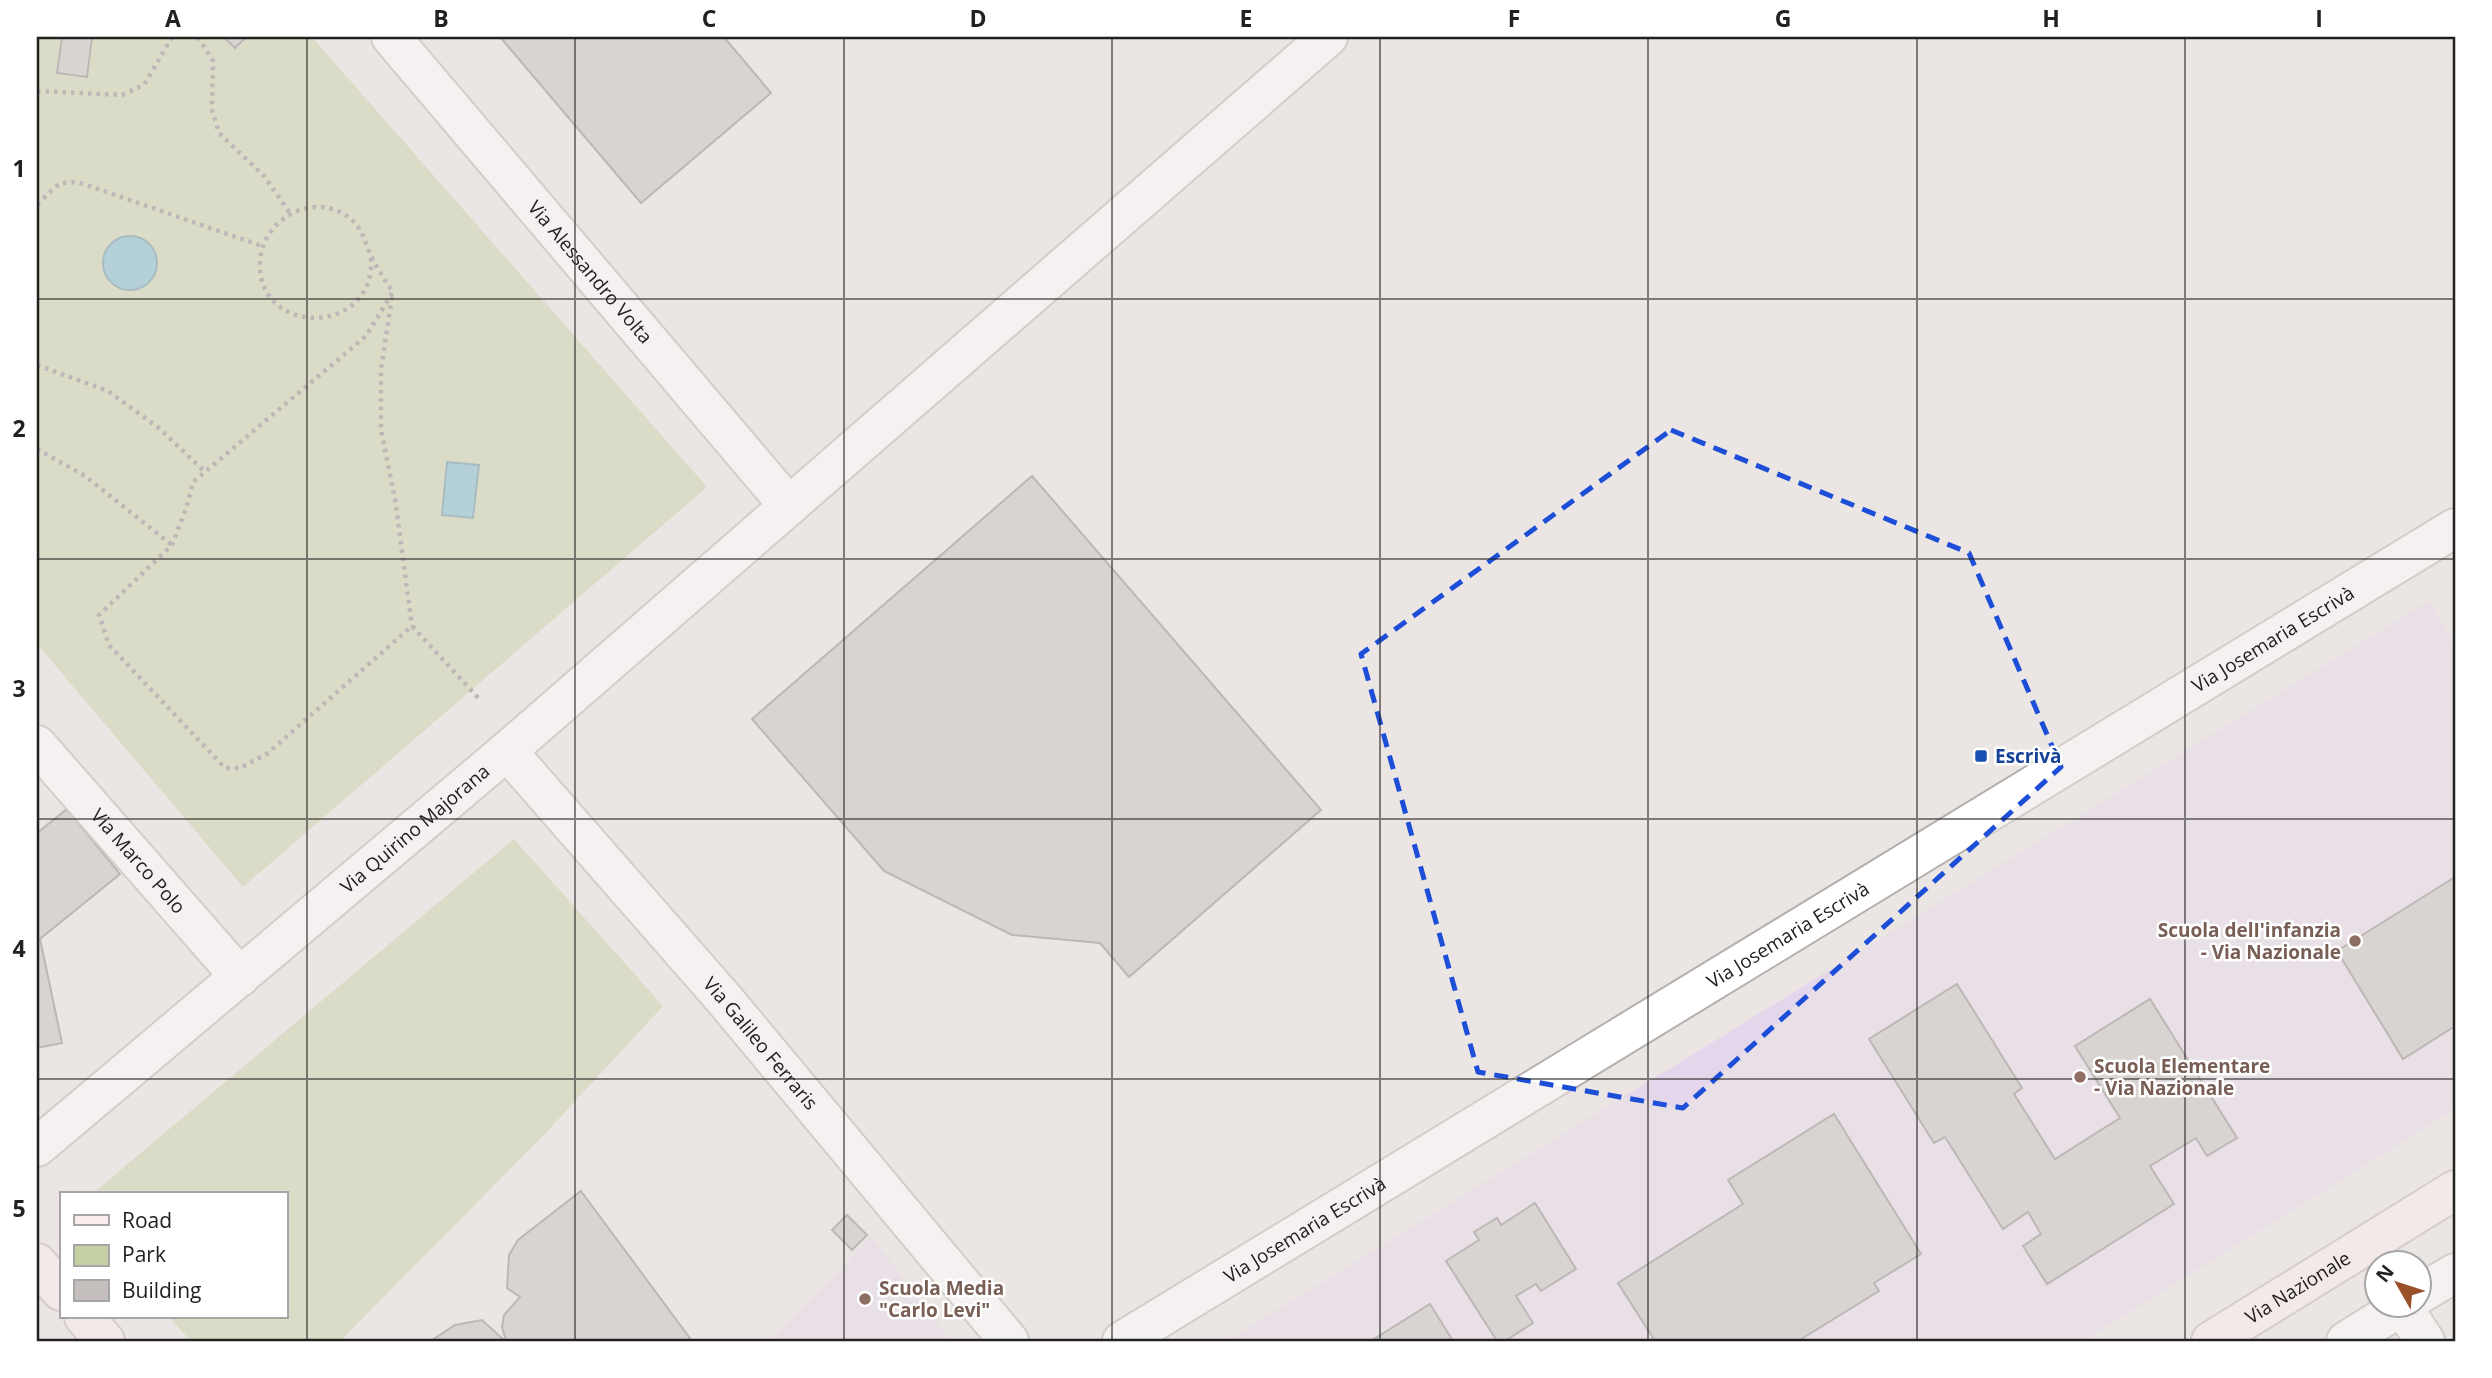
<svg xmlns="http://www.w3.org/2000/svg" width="2492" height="1378" viewBox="0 0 2492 1378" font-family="'Open Sans',sans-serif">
<rect width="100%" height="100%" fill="#ebe6e4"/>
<g fill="#e5d7eb">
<path d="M2429,601L2455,644V1109L2083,1341H1227Z"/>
<path d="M871,1236L950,1341H771L851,1258Z"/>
</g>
<g fill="#c5d0a5">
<path d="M37,37H312L707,487L243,887L37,644Z"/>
<path d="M514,839L663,1006L541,1138L340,1341H191L169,1317H285V1194H92Z"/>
</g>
<g fill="#72b7ca" stroke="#5a8a97" stroke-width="2">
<circle cx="130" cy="263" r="27"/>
<path d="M447,462L479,465L473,518L442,515Z"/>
</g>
<g fill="#c4bfbd" stroke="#84807e" stroke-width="2">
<path d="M62,37H92L87,77L57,73Z"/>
<path d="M224,37H246L235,48Z"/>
<path d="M500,37H724L771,93L641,203Z"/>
<path d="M1032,476L1321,810L1129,977L1100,943L1012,935L884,871L752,719Z"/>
<path d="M67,809L120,874L40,939L62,1043L37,1048V833Z"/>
<path d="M2455,877V1026L2403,1059L2337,951Z"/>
<path d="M1957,984L2022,1088L2014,1094L2055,1159L2120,1118L2075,1046L2150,999L2237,1138L2207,1156L2196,1138L2150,1166L2174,1204L2047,1284L2023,1246L2041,1234L2028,1212L2003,1229L1945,1137L1934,1143L1869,1039Z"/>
<path d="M1834,1114L1921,1254L1874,1283L1879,1291L1798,1341H1655L1618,1283L1743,1204L1728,1180Z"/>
<path d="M581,1191L692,1341H506L502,1327L504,1315L520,1297L507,1288L509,1255L518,1240Z"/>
<path d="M1535,1203L1576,1269L1541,1291L1536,1284L1516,1296L1533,1323L1505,1341H1497L1446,1261L1479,1240L1474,1232L1497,1218L1501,1225Z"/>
<path d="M847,1215L867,1235L852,1250L832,1230Z"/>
<path d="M1430,1304L1453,1341H1371Z"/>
<path d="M482,1320L505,1341H431L455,1325Z"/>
</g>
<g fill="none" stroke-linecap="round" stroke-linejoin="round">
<g stroke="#b5b0ae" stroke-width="42">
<g id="street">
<path id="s1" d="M391,37L789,506"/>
<path id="s2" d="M37,745L240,977"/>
<path id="s3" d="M507,751L724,999L1009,1341"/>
<path id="s4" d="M37,1147L507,751L1328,37"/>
<path d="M2418,1295L2455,1273"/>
<path id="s5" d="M1122,1341L2455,528"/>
<path d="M2346,1341L2402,1306L2425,1341"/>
</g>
</g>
<g stroke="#b5b0ae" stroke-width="42">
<g id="secondary">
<path d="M37,1263L61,1291"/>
<path d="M84,1317L105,1341"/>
<path id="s6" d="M2211,1341L2455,1190"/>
</g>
</g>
<g stroke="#858180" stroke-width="4.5" stroke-dasharray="3.5 5" stroke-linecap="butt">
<path d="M198,37L213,61L212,110L219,133L264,176L290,213"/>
<path d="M37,91L122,95L144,85L172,37"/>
<path d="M37,204L60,183L78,182L262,246"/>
<path d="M371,258C376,336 257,338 260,262C262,216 320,188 354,222C365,234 366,247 373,260C379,271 386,282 393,292L366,336L193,482L186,509L172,545L99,615L109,645L225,768H240L268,753L412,626L481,701"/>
<path d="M392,297L381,369V430L395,499L412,626"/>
<path d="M37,365L108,391L160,429L205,472"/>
<path d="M37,449L85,476L172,545"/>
</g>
<use href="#street" stroke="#fff" stroke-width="38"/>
<use href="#secondary" stroke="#fbedee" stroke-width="38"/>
</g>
<path d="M0 0H2492V1378H0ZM1671,430L1969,553L2061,767L1683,1108L1478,1072L1361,654Z" fill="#ebe6e4" fill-opacity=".55" fill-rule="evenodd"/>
<path fill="none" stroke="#1d4ed8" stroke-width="5" stroke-dasharray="14 9" stroke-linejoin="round" d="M1671,430L1969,553L2061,767L1683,1108L1478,1072L1361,654Z"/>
<path fill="none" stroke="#232120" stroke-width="2" stroke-opacity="0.55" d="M307,37V1341M575,37V1341M844,37V1341M1112,37V1341M1380,37V1341M1648,37V1341M1917,37V1341M2185,37V1341M37,299H2455M37,559H2455M37,819H2455M37,1079H2455"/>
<rect fill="#1a4fb4" stroke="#fff" stroke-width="2.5" x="1974" y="749" width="14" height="14" rx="3.5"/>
<g fill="#8d6e63" stroke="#fff" stroke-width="2.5">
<circle cx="2355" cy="941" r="7"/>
<circle cx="2080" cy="1077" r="7"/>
<circle cx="865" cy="1299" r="7"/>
</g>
<g text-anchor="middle" stroke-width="5" stroke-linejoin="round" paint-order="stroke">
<g font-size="19" fill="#232120" stroke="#fff">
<text dy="7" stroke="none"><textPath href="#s1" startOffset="308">Via Alessandro Volta</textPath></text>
<text dy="7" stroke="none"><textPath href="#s5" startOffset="1348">Via Josemaria Escrivà</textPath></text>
<text dy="7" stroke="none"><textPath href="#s4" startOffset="494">Via Quirino Majorana</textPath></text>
<text dy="7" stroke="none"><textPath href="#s2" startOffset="154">Via Marco Polo</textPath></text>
<text dy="7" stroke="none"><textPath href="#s5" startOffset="780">Via Josemaria Escrivà</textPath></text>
<text dy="7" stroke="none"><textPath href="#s3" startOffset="387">Via Galileo Ferraris</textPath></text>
<text dy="7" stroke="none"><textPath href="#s5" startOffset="214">Via Josemaria Escrivà</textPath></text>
<text dy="7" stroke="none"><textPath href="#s6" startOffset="102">Via Nazionale</textPath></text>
</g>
<g font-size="19" font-weight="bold" fill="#164399" stroke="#fff" text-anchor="start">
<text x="1995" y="763">Escrivà</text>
</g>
<g font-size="19" font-weight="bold" fill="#785e54" stroke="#fff" text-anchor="start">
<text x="2341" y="937" text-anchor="end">Scuola delI'infanzia<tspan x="2341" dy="22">- Via Nazionale</tspan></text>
<text x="2094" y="1073">Scuola Elementare<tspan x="2094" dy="22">- Via Nazionale</tspan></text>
<text x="879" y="1295">Scuola Media<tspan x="879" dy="22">"Carlo Levi"</tspan></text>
</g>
</g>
<rect width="2492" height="1378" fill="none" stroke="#ffffff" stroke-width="77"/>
<rect x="60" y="1192" width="228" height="126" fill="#ffffff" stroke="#a7a6a6" stroke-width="2"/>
<rect x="74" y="1215" width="35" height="10" fill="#fbedee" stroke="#a7a6a6" stroke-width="2"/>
<text x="122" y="1228" font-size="21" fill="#232120">Road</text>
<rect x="74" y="1245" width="35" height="21" fill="#c5d0a5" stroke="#a7a6a6" stroke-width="2"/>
<text x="122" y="1262" font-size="21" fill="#232120">Park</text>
<rect x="74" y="1280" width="35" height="21" fill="#c4bfbd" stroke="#a7a6a6" stroke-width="2"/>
<text x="122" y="1298" font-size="21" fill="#232120">Building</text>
<g transform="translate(2398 1284) rotate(309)"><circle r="33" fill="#ffffff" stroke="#a7a6a6" stroke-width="2"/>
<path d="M0-5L12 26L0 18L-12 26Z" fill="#985129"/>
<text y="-10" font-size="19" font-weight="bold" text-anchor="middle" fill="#232120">N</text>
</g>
<rect x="38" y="38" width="2416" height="1302" fill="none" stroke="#232120" stroke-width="2.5"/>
<g font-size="23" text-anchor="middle" font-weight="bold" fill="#232120">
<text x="173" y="27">A</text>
<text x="441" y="27">B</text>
<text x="709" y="27">C</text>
<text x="978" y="27">D</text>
<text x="1246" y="27">E</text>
<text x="1514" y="27">F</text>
<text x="1783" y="27">G</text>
<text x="2051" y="27">H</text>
<text x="2319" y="27">I</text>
<text x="19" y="177">1</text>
<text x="19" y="437">2</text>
<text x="19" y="697">3</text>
<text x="19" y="957">4</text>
<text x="19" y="1217">5</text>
</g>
</svg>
